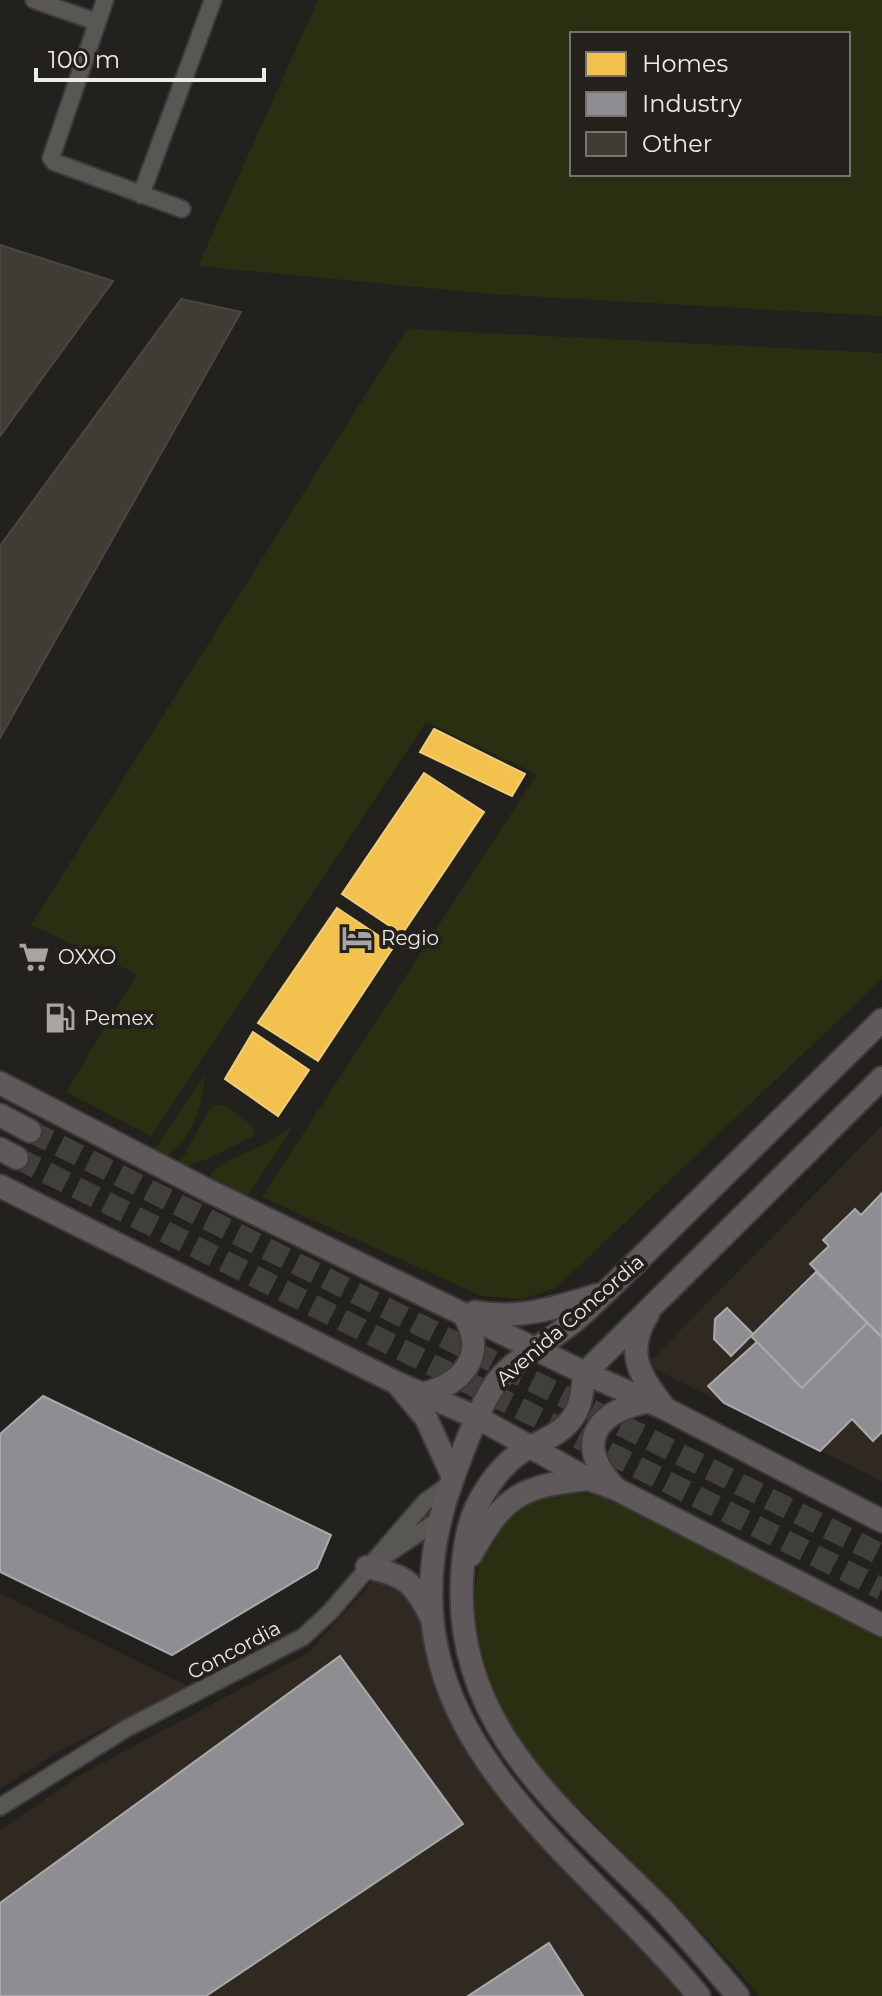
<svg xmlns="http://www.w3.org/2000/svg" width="882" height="1996" viewBox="0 0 882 1996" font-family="Montserrat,sans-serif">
<rect width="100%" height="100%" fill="#23211e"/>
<g fill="#2f2921">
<path d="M882,1126V1481L646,1365Z"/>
<path d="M382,1571L415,1592L438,1686L456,1731L472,1756L538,1838L692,1996H0V1830L82,1774L308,1653Z"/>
<path d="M0,1593L189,1687L62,1749L0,1789Z"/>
</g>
<g fill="#2a2f11" fill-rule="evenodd">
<path d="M318,0H882V316L492,294L198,266ZM572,34H848V174H572Z"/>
<path d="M407,329L882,353V979L556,1288L522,1299L482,1296L262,1197L537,774L426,722L151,1136L66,1092L137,974L31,925Z"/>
<path d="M205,1074C202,1099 195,1136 172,1152C167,1156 160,1158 154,1160L149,1158Z"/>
<path d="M214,1105L226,1106L253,1126L255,1133L252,1137L207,1159L182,1167L176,1163L184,1156L210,1108Z"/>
<path d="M294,1125L241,1206L213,1183L210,1175L222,1163L264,1145Z"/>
<path d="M561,1491L596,1495L623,1506L882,1636V1996H758C744,1976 727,1959 710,1941C672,1900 631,1860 591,1820C558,1788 524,1754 501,1714C478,1672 468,1613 479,1567C492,1514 511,1503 561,1491Z"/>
</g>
<g fill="#f2c14e" stroke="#f1ce7c" stroke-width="2">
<path d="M434,729L525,774L512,796L420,752Z"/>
<path d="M424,773L484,812L402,934L342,894Z"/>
<path d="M337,908L394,946L318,1061L258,1023Z"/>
<path d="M253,1032L309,1070L278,1116L225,1079Z"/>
</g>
<g fill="#8d8d92" stroke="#aaaaac" stroke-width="2">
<path d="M882,1193V1337L810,1264L829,1246L823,1240L855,1209L861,1215Z"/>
<path d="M816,1272L867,1323L802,1388L751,1336Z"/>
<path d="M727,1308L753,1334L731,1356L714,1339L715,1319Z"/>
<path d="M867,1323L882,1338V1432L873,1441L852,1419L820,1451L724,1403L708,1386L757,1342L802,1388Z"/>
<path d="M43,1396L331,1535L317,1568L172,1655L0,1572V1434Z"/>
<path d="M340,1656L463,1824L206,1996H0V1903Z"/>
<path d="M549,1943L583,1996H468Z"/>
</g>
<g fill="#403c33" stroke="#484745" stroke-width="2">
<path d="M0,245L113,281L0,436Z"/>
<path d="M181,299L241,312L0,738V546Z"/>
</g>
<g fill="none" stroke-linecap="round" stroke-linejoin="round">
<g stroke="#413f3c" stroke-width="22" stroke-dasharray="22 11" stroke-linecap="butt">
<path d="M30,1131L882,1555"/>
<path d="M17,1158L882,1589"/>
</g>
<g stroke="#3d3b39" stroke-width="20">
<g id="minor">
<path d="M34,0L97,22"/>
<path d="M105,0L51,158L54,162L182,209"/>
<path d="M141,195L213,0"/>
<path d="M386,1555L440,1519"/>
<path d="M0,1807L127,1728L303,1637L330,1612L425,1502L451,1483"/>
</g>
</g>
<g stroke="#3d3b39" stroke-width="26">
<g id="major">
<path d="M0,1083L209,1191L585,1373L666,1409L882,1521"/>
<path d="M0,1115L30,1131"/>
<path d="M0,1149L17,1158"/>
<path d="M0,1186L397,1383L478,1418L588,1479L616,1489L882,1625"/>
<path d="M475,1312C519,1320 555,1308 597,1295"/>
<path d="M648,1314C624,1353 640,1377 665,1408"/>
<path d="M400,1387L426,1418L453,1477"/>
<path d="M421,1394C462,1385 488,1356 464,1315"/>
<path d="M616,1489C575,1446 592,1412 647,1402"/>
<path d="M471,1555C504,1495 521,1486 588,1479"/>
<path d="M367,1567C406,1576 413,1581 431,1617"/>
<path d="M699,1996C574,1844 377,1734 445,1502C455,1470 478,1406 498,1380C515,1359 543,1345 565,1328C580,1318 593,1304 606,1292L882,1020"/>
<path d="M738,1996C713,1967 688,1937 662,1909C567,1813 454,1730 462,1579C463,1557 466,1529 476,1508C485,1488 502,1465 521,1452C540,1441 564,1434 575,1414C582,1403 582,1387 585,1373L882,1078"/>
</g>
</g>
<use href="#minor" stroke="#585754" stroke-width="16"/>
<use href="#major" stroke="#5f595c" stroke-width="22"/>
</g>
<defs>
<g id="hotel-bare" transform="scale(2.4)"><path d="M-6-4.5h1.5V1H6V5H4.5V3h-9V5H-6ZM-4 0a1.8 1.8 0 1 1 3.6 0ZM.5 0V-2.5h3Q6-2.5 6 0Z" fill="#a7a5a2" stroke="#24211d" stroke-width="2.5" paint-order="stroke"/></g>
<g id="supermarket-bare" transform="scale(2.4)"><path d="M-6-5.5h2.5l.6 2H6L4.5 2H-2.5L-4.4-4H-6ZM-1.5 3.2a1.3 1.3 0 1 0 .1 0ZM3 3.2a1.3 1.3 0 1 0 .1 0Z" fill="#a7a5a2" stroke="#24211d" stroke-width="2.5" paint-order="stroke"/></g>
<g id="fuel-bare" transform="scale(2.4)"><path d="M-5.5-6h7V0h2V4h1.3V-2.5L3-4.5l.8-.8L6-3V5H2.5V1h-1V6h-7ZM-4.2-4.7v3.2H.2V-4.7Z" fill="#a7a5a2" stroke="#24211d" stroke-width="2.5" paint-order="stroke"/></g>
</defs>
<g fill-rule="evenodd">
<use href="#hotel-bare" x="357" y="938"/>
<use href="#supermarket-bare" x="34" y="957"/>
<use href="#fuel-bare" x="60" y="1018"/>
</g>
<g text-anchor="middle" stroke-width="8" stroke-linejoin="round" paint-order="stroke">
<g font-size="20" fill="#eeece9" stroke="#24211d" text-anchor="start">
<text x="381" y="945">Regio</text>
<text x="58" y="964">OXXO</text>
<text x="84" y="1025">Pemex</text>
</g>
<g font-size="20" fill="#eeece9" stroke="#24211d">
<text transform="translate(570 1320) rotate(-41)" y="7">Avenida Concordia</text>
<text transform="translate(234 1650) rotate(-28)" y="7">Concordia</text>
</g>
</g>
<rect x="570" y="32" width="280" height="144" fill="#24211d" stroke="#75726f" stroke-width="2"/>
<rect x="586" y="52" width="40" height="24" fill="#f2c14e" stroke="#75726f" stroke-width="2"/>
<text x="642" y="72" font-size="24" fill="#eeece9">Homes</text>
<rect x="586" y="92" width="40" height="24" fill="#8d8d92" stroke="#75726f" stroke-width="2"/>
<text x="642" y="112" font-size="24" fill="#eeece9">Industry</text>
<rect x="586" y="132" width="40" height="24" fill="#403c33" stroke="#75726f" stroke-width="2"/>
<text x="642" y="152" font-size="24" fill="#eeece9">Other</text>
<path d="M36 68v12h228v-12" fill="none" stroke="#eeece9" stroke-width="4"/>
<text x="48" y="68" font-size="24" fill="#eeece9" stroke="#24211d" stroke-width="6" paint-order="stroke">100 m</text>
</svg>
